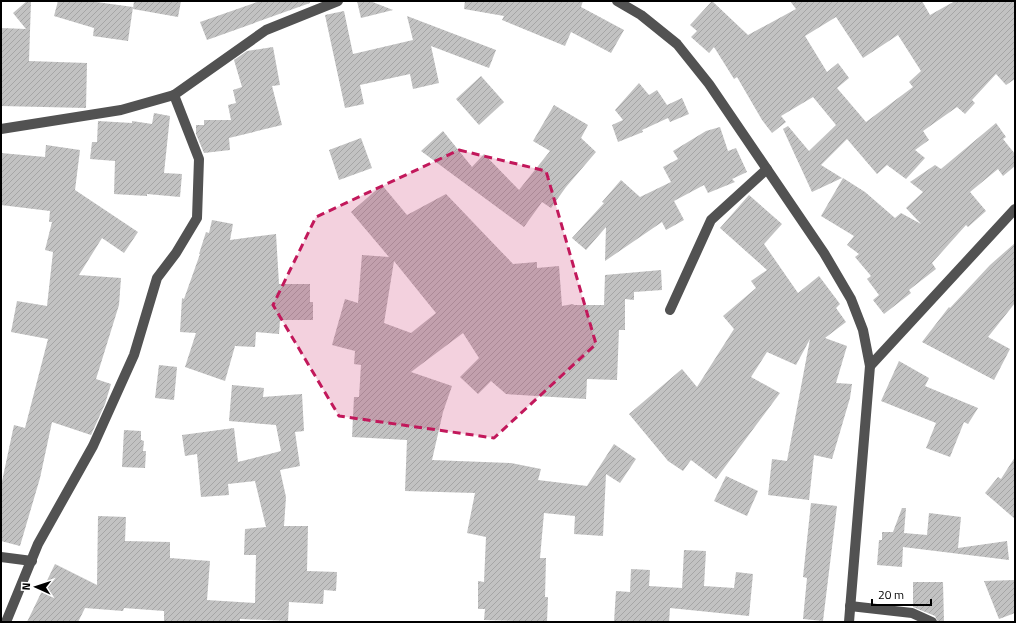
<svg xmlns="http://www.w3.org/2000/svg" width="1016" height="623" viewBox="0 0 1016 623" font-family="'Titillium Web',sans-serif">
<defs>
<pattern id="building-hatch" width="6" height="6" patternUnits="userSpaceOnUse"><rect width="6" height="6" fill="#c2c2c2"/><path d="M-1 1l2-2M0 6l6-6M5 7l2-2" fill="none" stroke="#a5a5a5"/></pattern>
</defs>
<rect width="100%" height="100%" fill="#fff"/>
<g fill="url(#building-hatch)" fill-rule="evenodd">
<path d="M27,1H31L29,61L87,63L86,108L1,106V28L26,29L13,13Z"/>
<path d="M58,1H89L133,7L128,41L93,36L94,28L54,16Z"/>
<path d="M134,1H181L178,17L133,9Z"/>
<path d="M260,1H309L310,3L207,40L200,22Z"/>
<path d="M357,1H370L393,10L361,18Z"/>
<path d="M465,1H583L581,7L624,30L611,53L571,32L565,46L502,20L504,16L464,9Z"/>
<path d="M712,1L748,35L796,9L790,1H922L930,15L955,1H1015V79L1006,85L996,74L972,100L975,103L965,114L957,107L923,131L929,140L915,150L925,158L906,179L887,165L877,174L847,139L821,165L842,178L812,192L783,129L788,126L809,151L836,125L813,97L781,116L786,122L772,133L762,120L737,77L734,79L714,47L709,53L691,37L697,31L690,25ZM836,17L863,58L898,35L921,71L909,82L913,87L866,122L837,88L849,78L838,63L827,72L805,36Z"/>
<path d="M344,11L353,54L413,40L407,16L496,50L489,68L431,46L439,83L413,89L410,74L360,85L364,104L345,108L325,15Z"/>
<path d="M273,47L280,85L272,86L282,125L229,138L230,150L204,153L196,134V125H204V120H231L228,105L236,103L233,90L242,87L234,60L247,51Z"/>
<path d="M481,76L504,102L479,125L456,99Z"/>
<path d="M639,83L649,95L657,90L667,105L682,98L689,114L670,122L668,118L642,130L643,132L618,142L612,125L623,120L615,110Z"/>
<path d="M554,105L588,125L581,138L596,152L566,187L551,208L542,202L524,227L421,151L443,131L472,167L484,154L519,190L550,151L533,141Z"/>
<path d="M154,113L170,116L164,173L182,174L180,197L147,194V196L114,194L115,161L90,159L92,142H97L98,121L132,123V121L152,124Z"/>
<path d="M996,123L1006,137L1003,139L1015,154V166L1003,176L998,169L970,192L986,211L968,227L966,225L932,263L936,269L909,290L911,293L884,314L873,300L879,295L867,279L871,276L855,257L859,254L847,245L854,236L821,216L843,178L865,192L895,218L901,213L921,224L906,208L923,192L910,182L935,165L941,169Z"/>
<path d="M720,127L728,151L736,148L747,172L732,179L735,182L708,193L704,185L674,201L684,220L666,230L662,222L605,261L606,227L586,250L572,238L604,203L602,202L621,180L640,197L671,182L663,167L678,159L673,151L706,131Z"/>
<path d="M361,138L372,168L339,180L329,150Z"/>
<path d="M46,145L80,150L75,190L138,232L124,253L102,238L79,275L121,278L119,305L96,379L111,384L105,404L91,435L52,422L40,478L20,546L1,541V486L14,425L25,428L48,339L11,332L17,301L47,306L53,252L45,250L52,222H49L50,211L1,205V153L45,157Z"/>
<path d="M382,185L407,215L446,194L513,264L537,262V268L559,266L562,306L573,304L574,305H604L605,275L661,270L662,290L634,292V300L625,299V330H619L617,380L587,379L586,399L506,394L491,381L478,394L460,377L479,358L463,333L411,372L452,386L443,412L432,460L511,463L541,469L538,480L587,486L614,444L636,459L620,483L606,474L603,536L574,534L575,516L544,513L540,558H546L545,597H548L547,622L484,620L485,609H478V581L484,582L486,537L467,533L475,493L405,491L407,440L352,437L354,397H359L361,365L354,364L355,351L332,345L345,299L358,303L362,255L389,257L351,212ZM394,261L436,313L411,333L384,323Z"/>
<path d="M749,195L782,224L764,244L798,293L819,276L840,304L836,308L846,322L825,338L847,346L836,383L852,384L850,398L832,459L814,455L809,500L768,495L772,459L787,461L810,339L796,365L767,352L751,377L780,393L716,479L691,460L683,471L668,461L629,414L682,369L697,387L734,329L723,316L756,288L751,281L767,270L720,228Z"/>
<path d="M212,220L233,224L230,240L276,234L279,284H310V302H313V320H280L279,334L256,332L255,347L235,346L225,381L185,367L196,333L180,332L182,298L184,299L200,254H199L206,232L209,233Z"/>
<path d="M1015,243V303L988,337L1010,349L994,380L922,342L949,307L950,308L990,265Z"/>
<path d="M899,361L929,378L925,386L978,408L968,424L964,422L950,457L926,448L936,423L881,401Z"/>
<path d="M159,365L177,367L174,400L155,398Z"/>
<path d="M232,385L264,388L263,397L302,394L304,431L295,432L300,466L280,470L286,497L284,526H308L307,571L337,572L336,591L324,590L323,604L289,602L288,621L240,619V622H164V611L124,608L123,611L85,608L78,622H27L55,564L97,585L98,516L126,517L125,541L170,542V558L210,561L207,600L255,603L256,555H244L245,529L266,527L255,481L228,484L229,495L201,497L197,454L185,456L182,435L234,428L238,462L281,451L276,425L229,421Z"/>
<path d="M124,430L141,431V440L144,441L143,451H146L145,468L122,467Z"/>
<path d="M1015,457V519L985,493L998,477L1001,479Z"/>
<path d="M726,476L758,491L747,516L714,501Z"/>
<path d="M811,503L837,506L823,621L803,619L807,578L803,577Z"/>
<path d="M902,508H906L904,533L927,535L929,513L961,517L958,548L1007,541L1009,560L903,547L902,567L877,565L879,540H882V532H893Z"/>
<path d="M684,550L706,551L704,586L734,588L736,572L753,574L749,616L670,608L669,622H614L616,591L630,592L631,569L650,570L649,586L682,588Z"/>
<path d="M1015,580V613L999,619L984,581Z"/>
<path d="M913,582H943L944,622H938L935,616L913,607Z"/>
</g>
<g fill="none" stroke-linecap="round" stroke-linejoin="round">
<g stroke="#525252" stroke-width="10">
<path d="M617,1L641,15L677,44L709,84L824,253L851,299L863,330L870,366L849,622"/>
<path d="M1,129L121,110L174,95L266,30L338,1"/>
<path d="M670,310L711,220L767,169"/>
<path d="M870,366L1015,209"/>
<path d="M1,557L32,561"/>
<path d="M850,606L912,613L932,622"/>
<path d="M6,622L38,544L93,446L134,355L157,278L176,253L197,218L199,159L174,95"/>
</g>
</g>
<path fill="#c2185b" fill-opacity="0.2" stroke="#c2185b" stroke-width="3" stroke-dasharray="8 5" stroke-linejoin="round" d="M459,150L546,171L596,344L494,438L339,416L273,305L316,217Z"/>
<rect width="1016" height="623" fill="none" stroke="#000000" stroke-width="4"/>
<g transform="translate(36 587) rotate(273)" stroke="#ffffff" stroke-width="3" paint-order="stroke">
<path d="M0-3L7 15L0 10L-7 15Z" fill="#000000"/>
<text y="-6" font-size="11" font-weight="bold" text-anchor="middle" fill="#000000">N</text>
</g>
<path d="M872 599v6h59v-6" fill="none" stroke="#000000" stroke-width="2"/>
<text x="878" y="599" font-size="12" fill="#000000" stroke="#ffffff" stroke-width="3" paint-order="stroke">20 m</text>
</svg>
